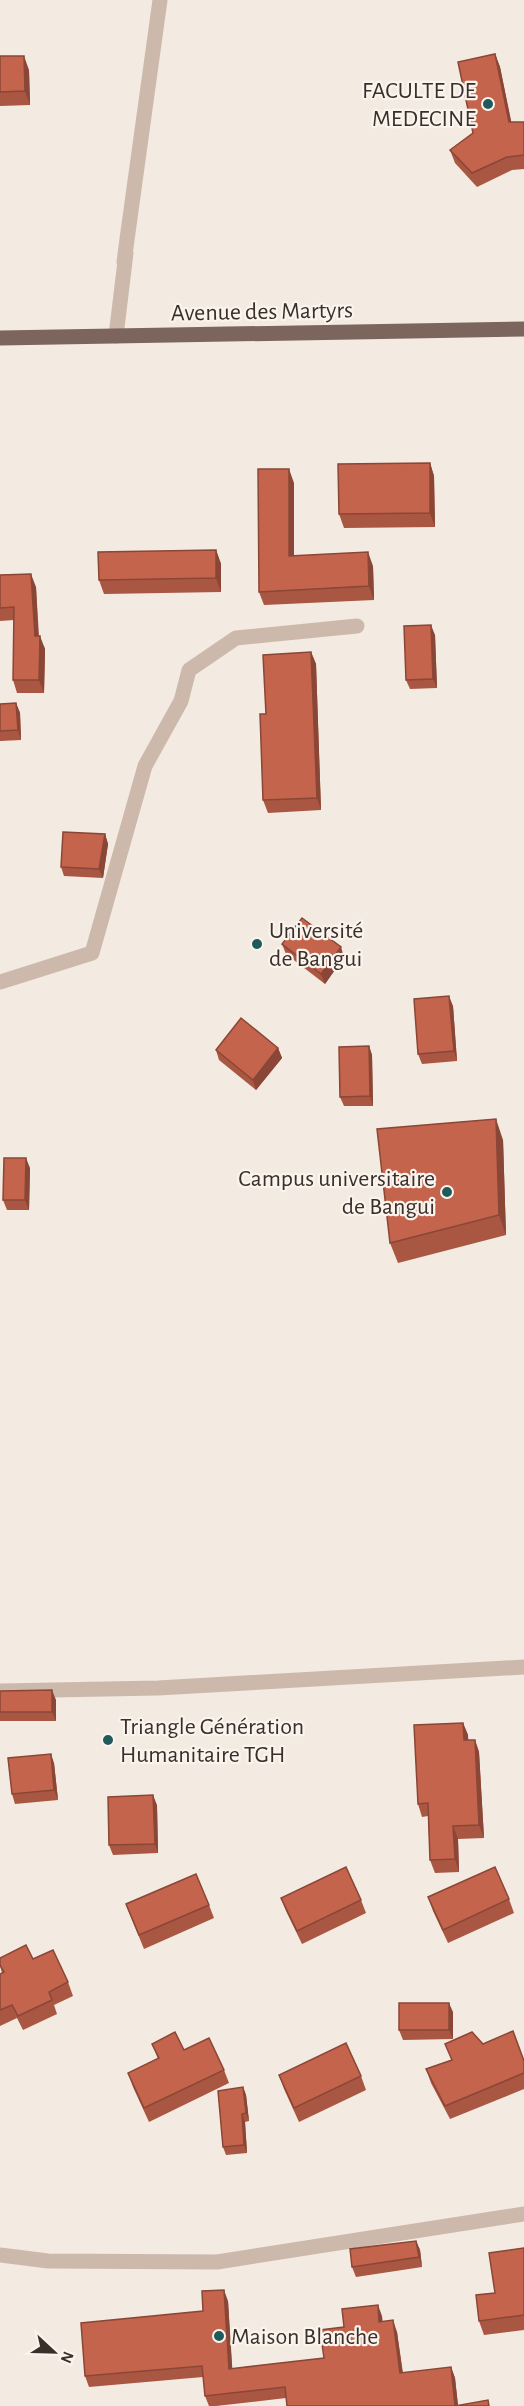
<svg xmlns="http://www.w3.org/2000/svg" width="524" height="2406" viewBox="0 0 524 2406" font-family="'Alegreya Sans',sans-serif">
<rect width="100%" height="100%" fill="#f3eae1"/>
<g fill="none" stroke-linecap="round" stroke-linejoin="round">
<g stroke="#ccb9ac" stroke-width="15">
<path d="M160,0L124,262L127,239Z"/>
<path d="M116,336L126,253"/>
<path d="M0,982L92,953L145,766L181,701L189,670L236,638L357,626"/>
<path d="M0,1691L158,1688L524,1667"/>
<path d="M0,2255L48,2261L217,2262L524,2214"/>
</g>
<path stroke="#7c655c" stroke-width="15" d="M0,338L524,329"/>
</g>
<g fill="#a95642">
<path d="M495,54L500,67L511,122H524V169L512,170L477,187L455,163L450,150L473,133Z"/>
<path d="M0,56L29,70L30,105L0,106Z"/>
<path d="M430,463L434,476L435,527L344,528L339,514Z"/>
<path d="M294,483V555L373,566L374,600L264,605L259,592Z"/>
<path d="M216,550L221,564V592L104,594L99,580Z"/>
<path d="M0,575L36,587L39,636L45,649L44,693H17L13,680L14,620L0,621Z"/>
<path d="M435,635L437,688L410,689L406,680Z"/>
<path d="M311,652L316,664L321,810L268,813L263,800L266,714Z"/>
<path d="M16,703L20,713L21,740L0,741V704Z"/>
<path d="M105,834L108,844L103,878L64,876L61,867Z"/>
<path d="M282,944L344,957L325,984L286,954Z"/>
<path d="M453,1006L457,1061L422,1064L418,1054Z"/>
<path d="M369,1046L372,1055L373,1106H344L340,1097Z"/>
<path d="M278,1048L282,1058L256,1090L219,1060L216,1050Z"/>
<path d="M503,1140L506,1235L398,1263L390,1243Z"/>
<path d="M30,1168L29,1210H7L3,1200Z"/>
<path d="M0,1691L56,1700V1721H0Z"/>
<path d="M463,1723L468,1735V1740H475L479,1752L484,1838L458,1839L459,1872L435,1873L430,1860L428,1816L422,1817L418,1804Z"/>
<path d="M54,1763L58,1800L15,1804L12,1794Z"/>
<path d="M157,1805L158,1853L113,1855L109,1845Z"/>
<path d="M428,1897L509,1899L514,1913L448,1943L433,1911Z"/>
<path d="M281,1898L361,1900L366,1913L302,1944L286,1911Z"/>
<path d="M126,1905H209L214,1918L144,1949Z"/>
<path d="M0,1958L33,1959L68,1982L73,1996L54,2005L57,2014L23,2030L17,2018L0,2026V1974L2,1973L0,1966Z"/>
<path d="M453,2012V2039L403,2040L399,2030Z"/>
<path d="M152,2044L184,2050L224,2070L229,2083L149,2122L133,2087L128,2073L158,2059Z"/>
<path d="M452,2061H524V2089L450,2119L431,2083L426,2069Z"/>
<path d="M279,2075L361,2076L366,2090L299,2122L284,2089Z"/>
<path d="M243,2087L246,2095L249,2121L245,2122L247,2153L226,2155L223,2147Z"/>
<path d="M416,2241L420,2250L422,2267L356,2277L352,2267Z"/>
<path d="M524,2248V2330L484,2335L479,2321L495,2293Z"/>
<path d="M228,2301L232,2369L324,2358L344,2327L382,2316V2322L397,2332L403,2373L451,2367L455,2378L458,2405L490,2406H287L286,2398L216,2406H209L205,2396L203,2377L89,2387L85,2376L203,2311Z"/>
</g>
<g fill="#8a4636">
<path d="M495,54L500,67L514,135L509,122Z"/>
<path d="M24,56L29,70L30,105L25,91Z"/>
<path d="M430,463L434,476L435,527L430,513Z"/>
<path d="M289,469L294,483V569L289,556Z"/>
<path d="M216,550L221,564V592L216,578Z"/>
<path d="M368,552L373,566L374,600L369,586Z"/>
<path d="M31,574L36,587L39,649L35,636Z"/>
<path d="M431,625L435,635L437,688L433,679Z"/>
<path d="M40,636L45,649L44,693L39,680Z"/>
<path d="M311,652L316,664L321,810L317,798Z"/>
<path d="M16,703L20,713L21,740L18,730Z"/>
<path d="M105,834L108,844L103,878L99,869Z"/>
<path d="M341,947L344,957L325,984L321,974Z"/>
<path d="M449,996L453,1006L457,1061L454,1051Z"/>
<path d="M369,1046L372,1055L373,1106L370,1096Z"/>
<path d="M278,1048L282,1058L256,1090L253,1080Z"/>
<path d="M496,1119L503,1140L506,1235L499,1215Z"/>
<path d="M26,1158L30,1168L29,1210L25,1200Z"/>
<path d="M52,1690L56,1700V1721L52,1712Z"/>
<path d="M463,1723L468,1735L469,1753L464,1740Z"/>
<path d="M475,1740L479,1752L484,1838L479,1825Z"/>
<path d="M51,1754L54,1763L58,1800L54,1790Z"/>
<path d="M153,1795L157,1805L158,1853L155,1844Z"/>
<path d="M453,1826L458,1839L459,1872L455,1859Z"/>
<path d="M449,2003L453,2012V2039L449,2030Z"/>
<path d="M243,2087L246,2095L249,2121L246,2113Z"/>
<path d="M242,2114L245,2122L247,2153L244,2145Z"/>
<path d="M416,2241L420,2250L422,2267L419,2257Z"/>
<path d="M224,2290L228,2301L233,2380L229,2369Z"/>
<path d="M378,2305L382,2316L384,2333L379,2322Z"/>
<path d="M393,2320L397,2332L404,2384L400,2373Z"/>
<path d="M451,2367L455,2378L458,2406H455Z"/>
</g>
<g fill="#c5644d" stroke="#8a4636" stroke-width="1.5">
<path d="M495,54L509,122H524V155L507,157L472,173L450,150L473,133L458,62Z"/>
<path d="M0,56H24L25,91L0,92Z"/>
<path d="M430,463V513L339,514L338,464Z"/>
<path d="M258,469H289V556L368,552L369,586L259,592Z"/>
<path d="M216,550V578L99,580L98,552Z"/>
<path d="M31,574L35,636H40L39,680H13L14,607L0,608V575Z"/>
<path d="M431,625L433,679L406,680L404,626Z"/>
<path d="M311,652L317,798L263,800L260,714H266L263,655Z"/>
<path d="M16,703L18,730L0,731V704Z"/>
<path d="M63,832L105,834L99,869L61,867Z"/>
<path d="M302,918L341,947L321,974L282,944Z"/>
<path d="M449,996L454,1051L418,1054L414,999Z"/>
<path d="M241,1018L278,1048L253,1080L216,1050Z"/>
<path d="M369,1046L370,1096L340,1097L339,1047Z"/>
<path d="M496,1119L499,1215L390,1243L377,1129Z"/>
<path d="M4,1158H26L25,1200H3Z"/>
<path d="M52,1690V1712H0V1691Z"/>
<path d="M463,1723L464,1740H475L479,1825L453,1826L455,1859L430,1860L428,1803L418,1804L414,1725Z"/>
<path d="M51,1754L54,1790L12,1794L8,1758Z"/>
<path d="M153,1795L155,1844L109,1845L108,1797Z"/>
<path d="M346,1867L361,1900L297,1931L281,1898Z"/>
<path d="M495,1867L509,1899L443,1930L428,1897Z"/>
<path d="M196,1874L209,1905L139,1935L126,1904Z"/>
<path d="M26,1945L33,1959L53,1950L68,1982L49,1992L52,2000L18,2016L12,2005L0,2010V1974L4,1972L0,1965V1958Z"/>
<rect x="399" y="2003" width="50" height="27"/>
<path d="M513,2031L524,2061V2073L445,2106L426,2069L452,2060L445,2044L472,2032L483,2044Z"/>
<path d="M175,2032L184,2050L209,2038L224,2070L144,2108L128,2073L159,2058L152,2044Z"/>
<path d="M346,2043L361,2076L294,2108L279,2075Z"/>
<path d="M243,2087L246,2113L242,2114L244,2145L223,2147L218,2091Z"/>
<path d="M416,2241L419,2257L352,2267L350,2249Z"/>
<path d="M524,2248V2315L479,2321L476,2295L495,2293L489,2253Z"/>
<path d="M224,2290L229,2369L324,2358L320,2330L344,2327L342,2309L378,2305L379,2322L393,2320L400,2373L451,2367L455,2406L488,2400L489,2406H287L285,2387L205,2396L202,2366L85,2376L81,2323L203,2311L202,2291Z"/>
</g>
<g fill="#205b5c" stroke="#fbf4ed" stroke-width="2">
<circle cx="488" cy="104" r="6"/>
<circle cx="257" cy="944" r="6"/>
<circle cx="447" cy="1192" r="6"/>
<circle cx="108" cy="1740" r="6"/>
<circle cx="219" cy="2336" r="6"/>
</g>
<g text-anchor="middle" stroke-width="4.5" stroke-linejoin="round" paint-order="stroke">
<g font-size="24" fill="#3a2f2b" stroke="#fbf4ed" text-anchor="start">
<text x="476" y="98" text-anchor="end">FACULTE DE<tspan x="476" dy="28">MEDECINE</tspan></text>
<text x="269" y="938">Université<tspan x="269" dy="28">de Bangui</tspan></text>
<text x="435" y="1186" text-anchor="end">Campus universitaire<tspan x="435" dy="28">de Bangui</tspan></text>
<text x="120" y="1734">Triangle Génération<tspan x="120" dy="28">Humanitaire TGH</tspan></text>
<text x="231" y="2344">Maison Blanche</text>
</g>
<g font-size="24" fill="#3a2f2b" stroke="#fbf4ed">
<text transform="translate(262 311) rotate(-1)" y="8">Avenue des Martyrs</text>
</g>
</g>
<g transform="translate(54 2352) rotate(112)" stroke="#fbf4ed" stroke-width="4.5" paint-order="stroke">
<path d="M0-4.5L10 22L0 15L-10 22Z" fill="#3a2f2b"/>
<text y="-9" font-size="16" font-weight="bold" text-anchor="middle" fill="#3a2f2b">N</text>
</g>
</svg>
